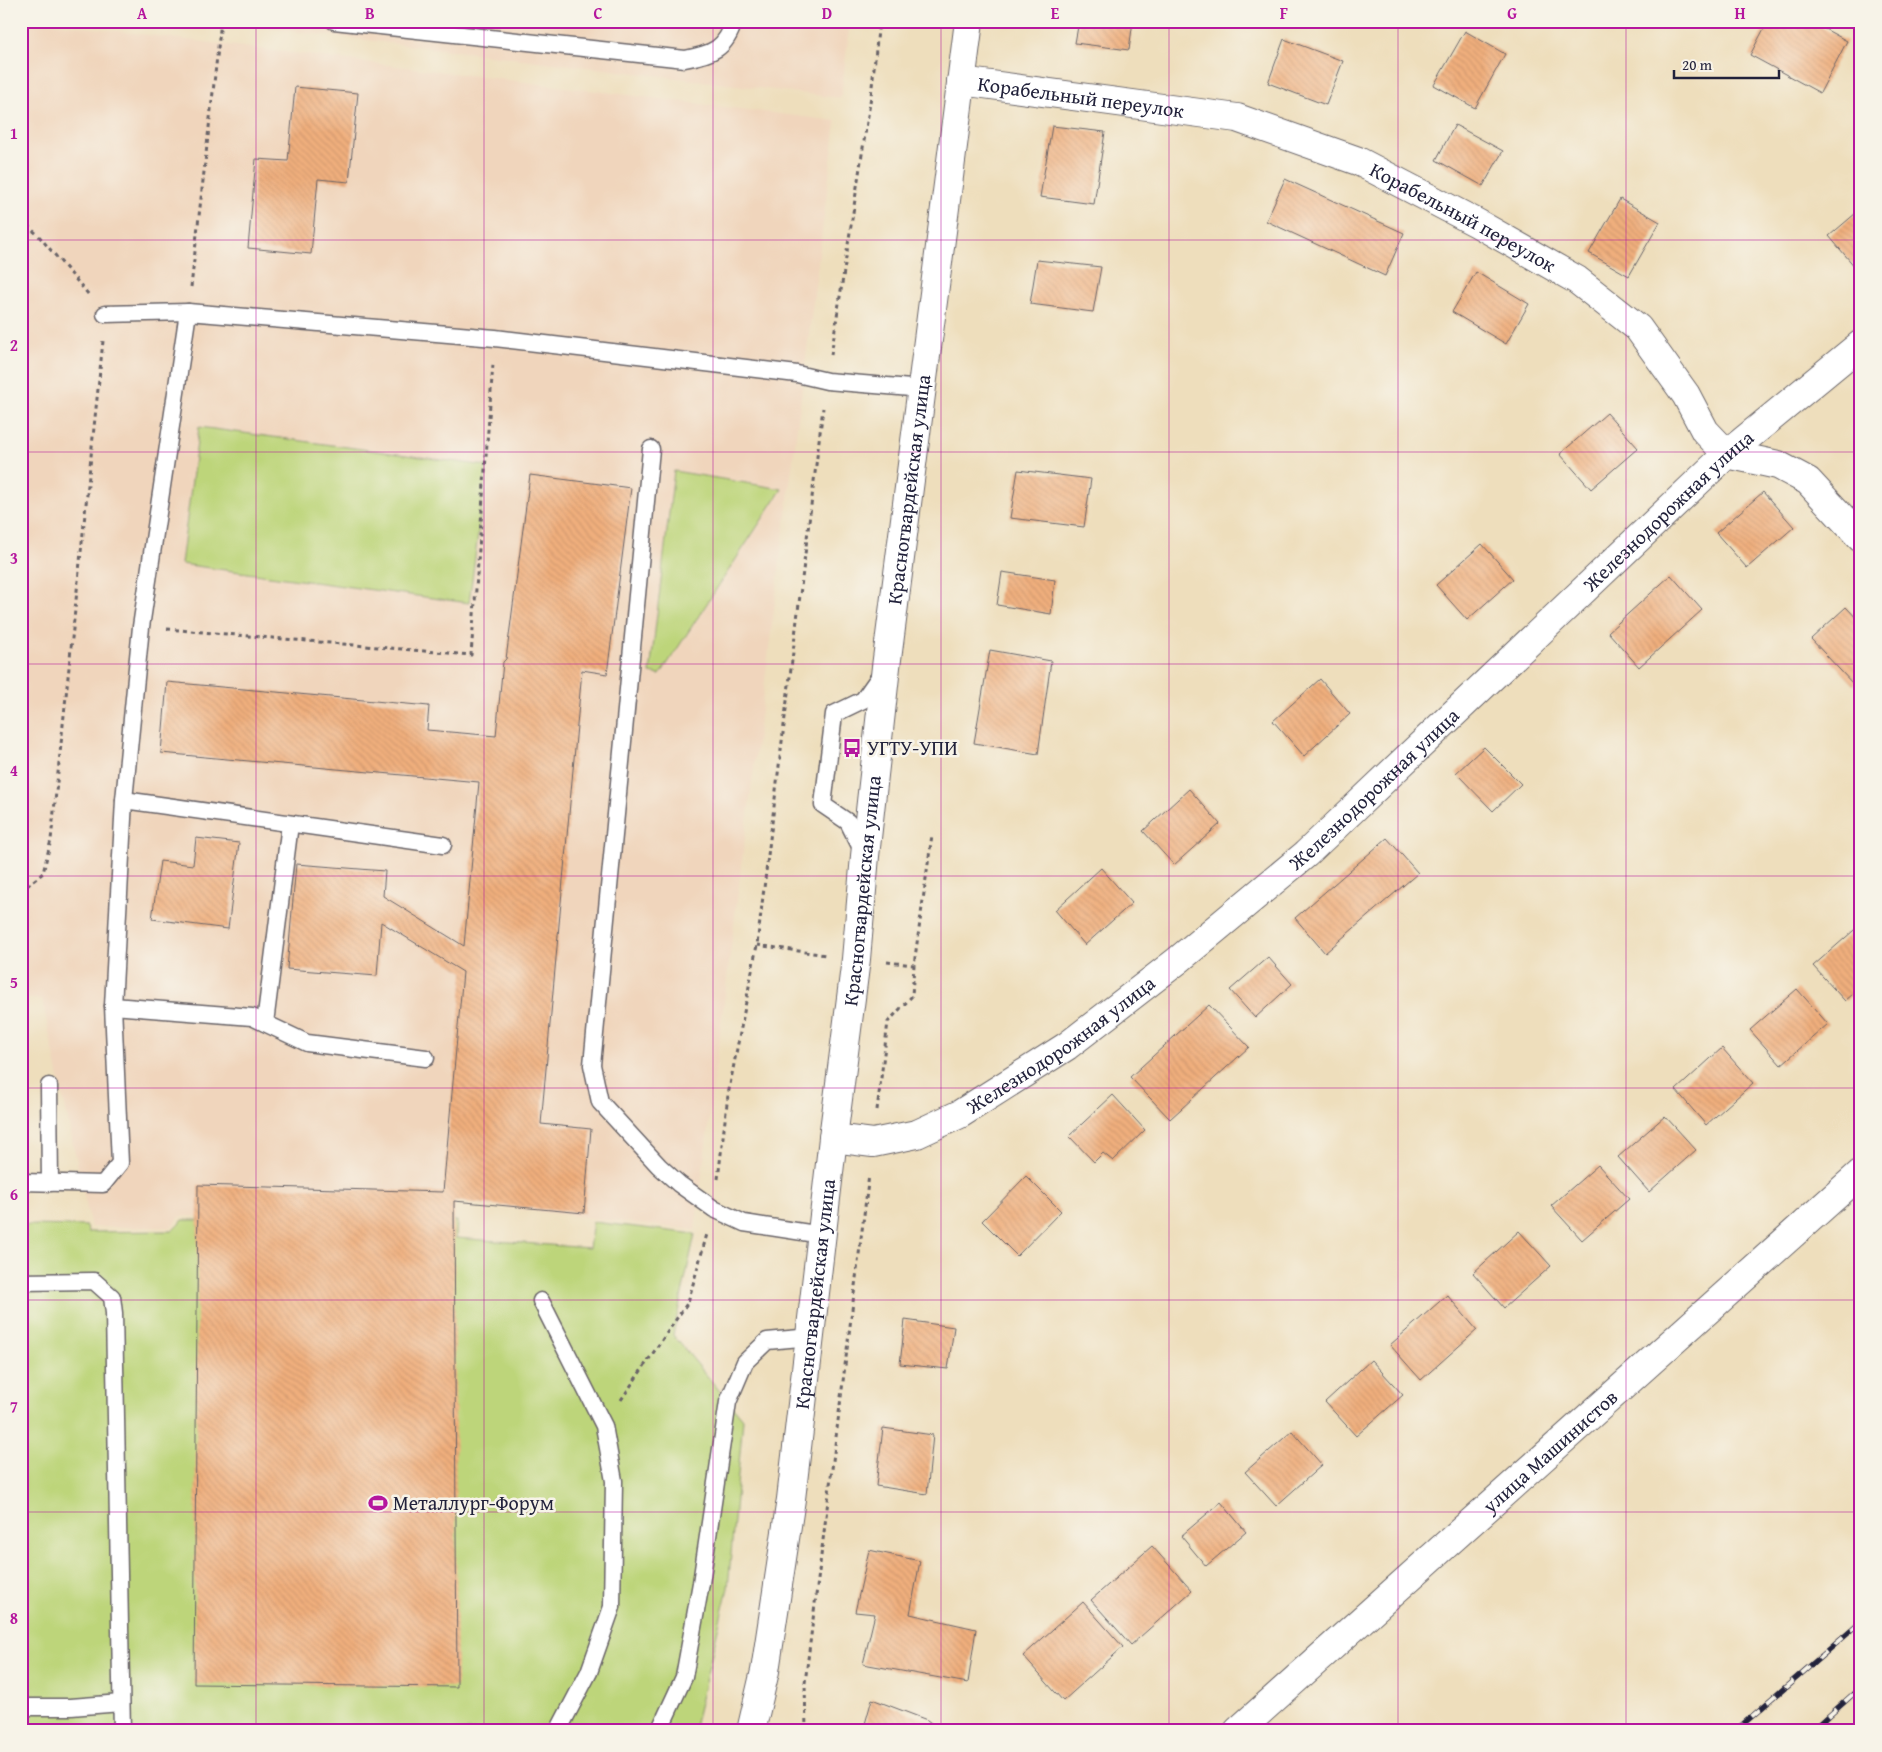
<svg xmlns="http://www.w3.org/2000/svg" width="1882" height="1752" viewBox="0 0 1882 1752" font-family="'Gentium Book Plus',serif">
<defs>
<pattern id="building-back-hatch" width="6" height="6" patternUnits="userSpaceOnUse" patternTransform="scale(1.25)"><rect width="6" height="6" fill="#f0af7d"/><path d="M-1 5l2 2M0 0l6 6M5-1l2 2" fill="none" stroke="#ce966d"/></pattern>
</defs>
<rect width="100%" height="100%" fill="#f7f3e8"/>
<filter id="ink" filterUnits="userSpaceOnUse"><feTurbulence type="fractalNoise" baseFrequency=".02" numOctaves="2"/><feDisplacementMap in="SourceGraphic" scale="10" xChannelSelector="R" yChannelSelector="G"/><feConvolveMatrix kernelMatrix="1 2 1 2 8 2 1 2 1" color-interpolation-filters="sRGB"/></filter>
<filter id="wash" filterUnits="userSpaceOnUse"><feTurbulence type="fractalNoise" baseFrequency=".0096" numOctaves="4" result="noise"/><feDisplacementMap in="SourceGraphic" scale="20" xChannelSelector="R" yChannelSelector="G"/><feGaussianBlur stdDeviation="1.12" result="paint"/><feColorMatrix in="noise" values="0 0 0 0 0 0 0 0 0 0 0 0 0 0 0 0 0 1.4 0 .05"/><feComposite in="paint" operator="in"/></filter>
<g filter="url(#wash)">
<rect width="100%" height="100%" fill="#eedebc"/>
<g fill="#f0d5bc">
<path d="M21,21H37L836,121L695,1230L456,1202L454,1217L181,1216L171,1227H91L42,999H21Z"/>
<path d="M210,21H850L841,98Z"/>
</g>
<g fill="#bdd57a" stroke="#707c5a">
<path d="M199,427L487,466L469,603L181,564Z"/>
<path d="M674,471L782,489L660,675L650,673Z"/>
<path d="M183,1220L457,1221L456,1238L589,1248L593,1222L695,1234L673,1335L743,1419L728,1588L693,1731H21V1225L87,1226L88,1232L172,1231Z"/>
</g>
<g id="blocks">
<g fill="url(#building-back-hatch)">
<path d="M1079,21H1133L1129,50L1075,43Z"/>
<path d="M1659,21H1675L1671,28Z"/>
<path d="M1768,21H1810L1847,41L1820,93L1750,55Z"/>
<path d="M1465,31L1505,54L1475,108L1434,85Z"/>
<path d="M1284,39L1343,61L1326,105L1268,83Z"/>
<path d="M295,87L358,93L349,182L318,179L311,254L248,248L256,159L288,161Z"/>
<path d="M1455,125L1503,151L1483,186L1436,160Z"/>
<path d="M1052,126L1105,132L1094,204L1040,197Z"/>
<path d="M1285,179L1404,233L1385,276L1266,221Z"/>
<path d="M1620,199L1660,222L1629,276L1589,253Z"/>
<path d="M1856,213L1861,218V274L1829,236Z"/>
<path d="M1037,260L1101,267L1093,312L1030,304Z"/>
<path d="M1476,272L1529,304L1506,344L1452,312Z"/>
<path d="M1607,413L1638,448L1591,489L1560,454Z"/>
<path d="M1018,470L1091,479L1084,527L1010,518Z"/>
<path d="M530,475L631,488L607,674L582,670L541,1124L591,1129L584,1213L454,1201L457,1687L194,1684L198,1185L443,1192L463,972L381,922L377,976L287,969L296,864L385,871L383,896L464,946L479,782L161,753L167,682L429,706L427,730L496,736L503,662L506,659Z"/>
<path d="M1763,492L1794,527L1747,568L1716,533Z"/>
<path d="M1482,544L1513,579L1467,620L1436,585Z"/>
<path d="M1002,572L1055,580L1051,614L997,605Z"/>
<path d="M1671,575L1702,610L1639,667L1608,632Z"/>
<path d="M1846,607L1861,623V678L1854,685L1811,639Z"/>
<path d="M990,650L1051,661L1038,754L974,743Z"/>
<path d="M1320,679L1350,714L1304,756L1273,721Z"/>
<path d="M1484,747L1521,784L1493,811L1456,773Z"/>
<path d="M1189,789L1220,824L1174,865L1143,831Z"/>
<path d="M196,838L239,843L228,929L152,919L160,861L193,865Z"/>
<path d="M1387,838L1418,873L1325,953L1295,918Z"/>
<path d="M1101,868L1132,903L1085,945L1055,910Z"/>
<path d="M1861,924V987L1845,1001L1813,966Z"/>
<path d="M1268,957L1292,984L1255,1018L1230,990Z"/>
<path d="M1797,989L1828,1024L1781,1065L1750,1030Z"/>
<path d="M1209,1005L1249,1047L1170,1119L1130,1077Z"/>
<path d="M1722,1048L1753,1083L1706,1125L1676,1090Z"/>
<path d="M1113,1095L1145,1130L1113,1161L1103,1153L1094,1162L1069,1136Z"/>
<path d="M1665,1116L1696,1150L1649,1192L1618,1157Z"/>
<path d="M1598,1165L1629,1199L1582,1240L1551,1206Z"/>
<path d="M1026,1176L1061,1211L1017,1256L982,1221Z"/>
<path d="M1519,1231L1551,1266L1504,1308L1473,1273Z"/>
<path d="M1447,1295L1477,1330L1421,1380L1390,1345Z"/>
<path d="M905,1320L954,1327L948,1369L900,1364Z"/>
<path d="M1371,1360L1403,1395L1356,1436L1325,1402Z"/>
<path d="M883,1428L933,1435L927,1494L876,1486Z"/>
<path d="M1292,1431L1322,1465L1276,1506L1245,1472Z"/>
<path d="M1221,1502L1246,1532L1206,1566L1181,1536Z"/>
<path d="M1152,1546L1192,1591L1131,1645L1091,1600Z"/>
<path d="M869,1550L920,1561L910,1614L976,1629L968,1683L863,1664L875,1614L855,1612Z"/>
<path d="M1083,1602L1123,1647L1063,1701L1023,1656Z"/>
<path d="M872,1699L927,1720L942,1731H863Z"/>
</g>
</g>
</g>
<g filter="url(#ink)">
<use href="#blocks" fill-opacity="0" stroke="#696468" stroke-width="1"/>
<g fill="none" stroke-linecap="round" stroke-linejoin="round">
<g stroke="#696468" stroke-width="19">
<g id="service">
<path d="M334,21L685,59C712,54 726,49 734,21"/>
<path d="M105,314L188,312L495,338L797,374L827,381L923,389"/>
<path d="M651,449L592,1065L600,1102L659,1166L679,1184L714,1209L744,1223L822,1235"/>
<path d="M124,800L443,845"/>
<path d="M863,852L848,822L823,805L834,714L863,700L882,673"/>
<path d="M113,1006L252,1017L307,1043L426,1058"/>
<path d="M265,1023L290,824"/>
<path d="M49,1086L50,1183"/>
<path d="M21,1182L103,1184L120,1163L113,1006L124,800L141,627L188,312"/>
<path d="M21,1282L94,1281L112,1297L114,1313L122,1731"/>
<path d="M541,1301L604,1426L614,1481L612,1607L589,1672L558,1731"/>
<path d="M21,1707H71L121,1703"/>
<path d="M659,1731L684,1677L701,1583L728,1402L745,1362L767,1341L811,1337"/>
</g>
</g>
<g stroke="#696468" stroke-width="30">
<g id="minor">
<path id="s1" d="M961,81L1237,118L1358,161L1477,223L1577,280L1638,328L1686,395L1705,431L1727,454L1778,465L1808,481L1861,538"/>
<path id="s2" d="M833,1138L873,1143L917,1134L960,1114L1067,1046L1177,961L1306,854L1727,454L1861,344"/>
<path id="s3" d="M1238,1731L1861,1173"/>
</g>
</g>
<g stroke="#696468" stroke-width="30">
<g id="secondary">
<path id="s4" d="M751,1731L765,1671L791,1499L833,1138L856,959L865,856L886,667L969,21"/>
</g>
</g>
<g stroke="#696468" stroke-width="3" stroke-dasharray="4 4" stroke-linecap="butt">
<path d="M21,220L38,235L89,295"/>
<path d="M191,287L221,21"/>
<path d="M831,355L871,96L879,21"/>
<path d="M167,629L471,655L493,364"/>
<path d="M21,891L43,873L51,840L103,341"/>
<path d="M757,945L826,955"/>
<path d="M887,962L914,965"/>
<path d="M877,1110L888,1022L912,996L914,965L932,835"/>
<path d="M718,1179L728,1095L757,945L823,408"/>
<path d="M621,1400L688,1302L707,1234"/>
<path d="M806,1731L805,1683L869,1175"/>
</g>
<use href="#service" stroke="#fff" stroke-width="16"/>
<use href="#minor" stroke="#fff" stroke-width="28"/>
<use href="#secondary" stroke="#fff" stroke-width="28"/>
<g stroke="#22223b" stroke-width="5.5">
<g id="rail">
<path d="M1735,1731L1861,1622"/>
<path d="M1812,1731L1861,1687"/>
</g>
</g>
<use href="#rail" stroke="#f7f3e8" stroke-width="4" stroke-dasharray="11" stroke-linecap="butt"/>
</g>
</g>
<path fill="none" stroke="#b5179e" stroke-width="1" stroke-opacity="0.55" d="M256,21V1731M484,21V1731M713,21V1731M941,21V1731M1169,21V1731M1398,21V1731M1626,21V1731M21,240H1861M21,452H1861M21,664H1861M21,876H1861M21,1088H1861M21,1300H1861M21,1512H1861"/>
<defs>
<g id="bus-bare" transform="scale(1.5)"><path d="M-5-6H5V4H4V6H2V4H-2V6H-4V4H-5ZM-3.5-4V0h7V-4ZM-3.5 1.2v1.5H-2V1.2ZM2 1.2v1.5H3.5V1.2Z" fill="#b5179e" stroke="#f7f3e8" stroke-width="2.5" paint-order="stroke"/></g>
<g id="stadium-bare" transform="scale(1.5)"><path d="M0-5a6.5 5 0 1 0 0 10a6.5 5 0 1 0 0-10ZM-3.5-1.8h7v3.6h-7Z" fill="#b5179e" stroke="#f7f3e8" stroke-width="2.5" paint-order="stroke"/></g>
</defs>
<g fill-rule="evenodd">
<use href="#bus-bare" x="852" y="748"/>
<use href="#stadium-bare" x="378" y="1503"/>
</g>
<g text-anchor="middle" stroke-width="5" stroke-linejoin="round" paint-order="stroke">
<g font-size="20" fill="#22223b" stroke="#f7f3e8">
<text dy="7" stroke="none"><textPath href="#s1" startOffset="121">Корабельный переулок</textPath></text>
<text dy="7" stroke="none"><textPath href="#s1" startOffset="526">Корабельный переулок</textPath></text>
<text dy="7" stroke="none"><textPath href="#s4" startOffset="1252">Красногвардейская улица</textPath></text>
<text dy="7" stroke="none"><textPath href="#s2" startOffset="1065">Железнодорожная улица</textPath></text>
<text dy="7" stroke="none"><textPath href="#s2" startOffset="660">Железнодорожная улица</textPath></text>
<text dy="7" stroke="none"><textPath href="#s4" startOffset="848">Красногвардейская улица</textPath></text>
<text dy="7" stroke="none"><textPath href="#s2" startOffset="255">Железнодорожная улица</textPath></text>
<text dy="7" stroke="none"><textPath href="#s4" startOffset="442">Красногвардейская улица</textPath></text>
<text dy="7" stroke="none"><textPath href="#s3" startOffset="419">улица Машинистов</textPath></text>
</g>
<g font-size="20" fill="#22223b" stroke="#f7f3e8" text-anchor="start">
<text x="867" y="755">УГТУ-УПИ</text>
<text x="393" y="1510">Металлург-Форум</text>
</g>
</g>
<rect width="1882" height="1752" fill="none" stroke="#f7f3e8" stroke-width="55"/>
<path d="M1674 70v8h105v-8" fill="none" stroke="#22223b" stroke-width="2.5"/>
<text x="1682" y="70" font-size="15" fill="#22223b" stroke="#f7f3e8" stroke-width="4" paint-order="stroke">20 m</text>
<rect x="28" y="28" width="1826" height="1696" fill="none" stroke="#b5179e" stroke-width="2"/>
<g font-size="16" text-anchor="middle" font-weight="bold" fill="#b5179e">
<text x="142" y="19">A</text>
<text x="370" y="19">B</text>
<text x="598" y="19">C</text>
<text x="827" y="19">D</text>
<text x="1055" y="19">E</text>
<text x="1284" y="19">F</text>
<text x="1512" y="19">G</text>
<text x="1740" y="19">H</text>
<text x="14" y="139">1</text>
<text x="14" y="351">2</text>
<text x="14" y="564">3</text>
<text x="14" y="776">4</text>
<text x="14" y="988">5</text>
<text x="14" y="1200">6</text>
<text x="14" y="1412">7</text>
<text x="14" y="1624">8</text>
</g>
</svg>
